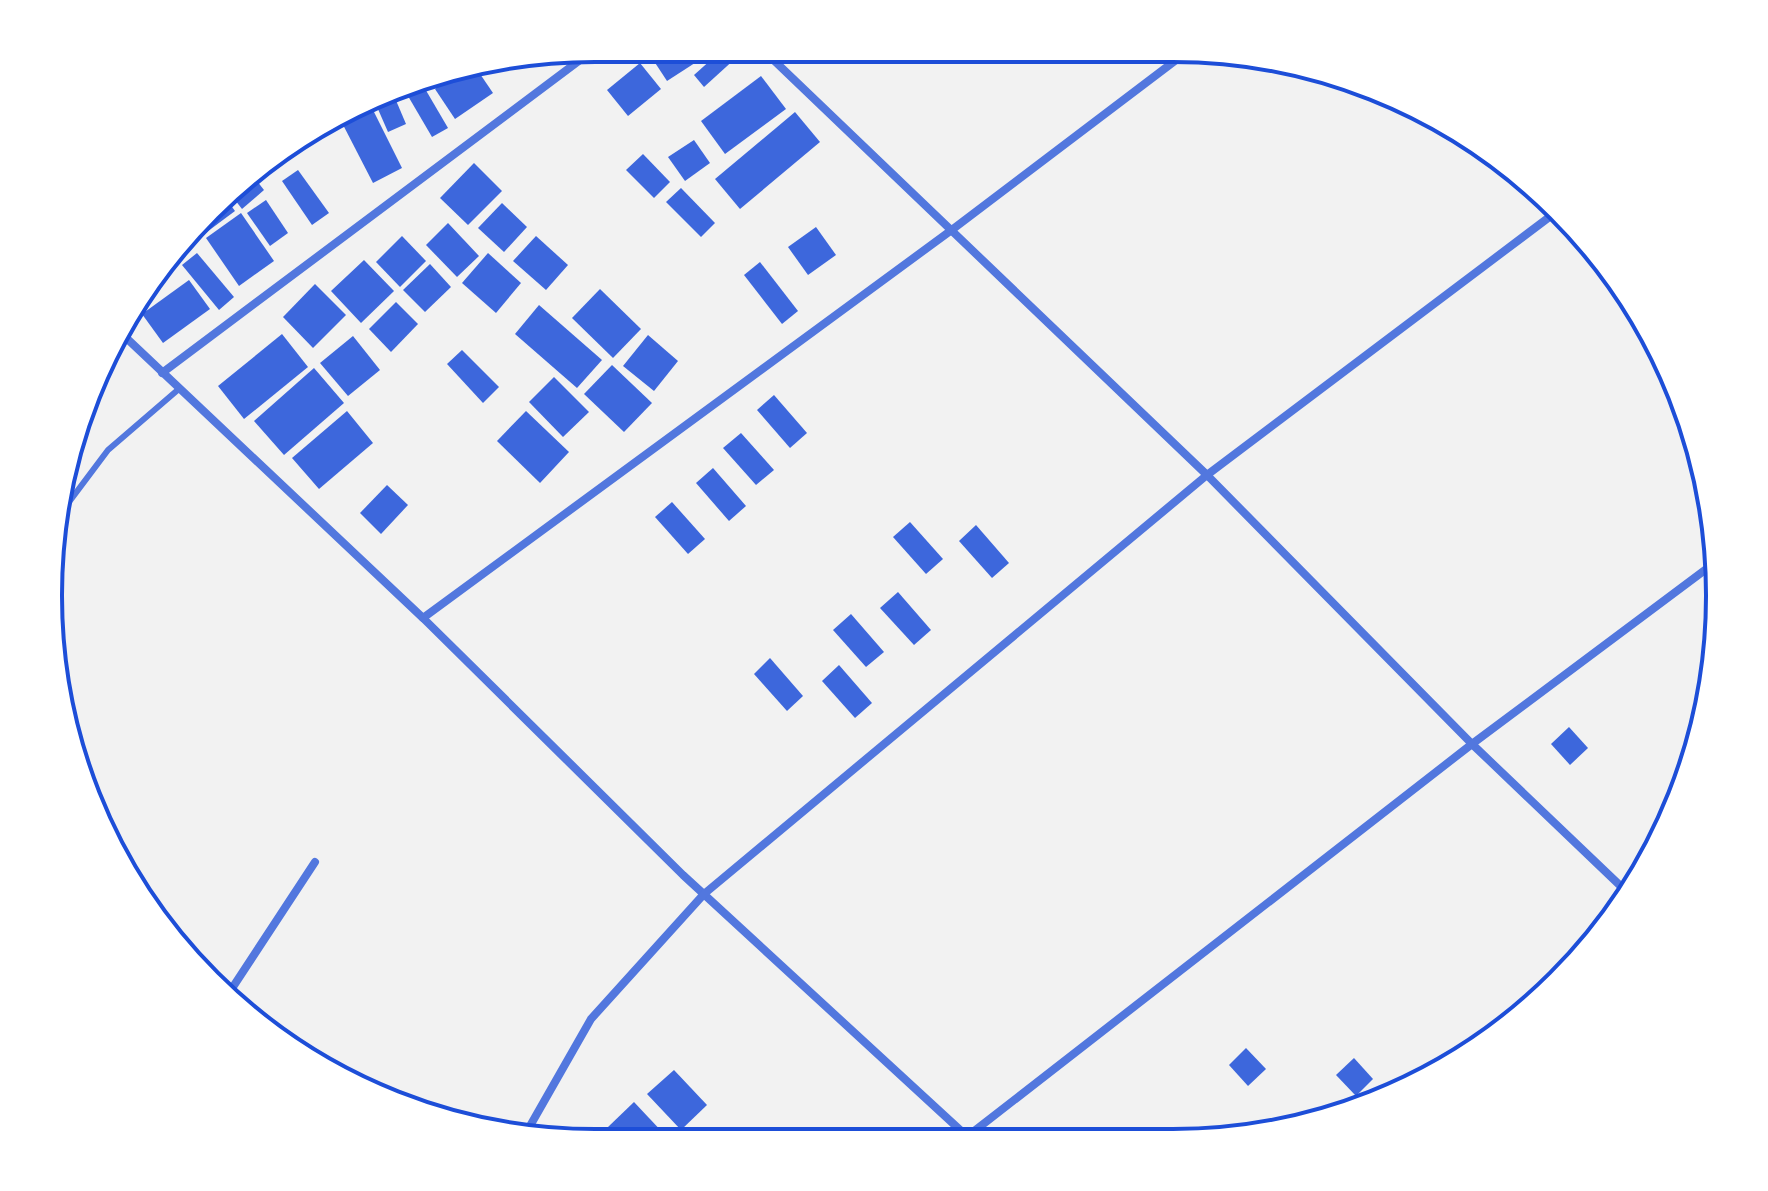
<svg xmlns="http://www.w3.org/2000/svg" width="1768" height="1191" viewBox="0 0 1768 1191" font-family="Jost,sans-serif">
<rect width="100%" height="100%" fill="#f2f2f2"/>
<g fill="#3d67dc">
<path d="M646,49H679L715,50L667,81Z"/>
<path d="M722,50H730L737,57L704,87L694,75Z"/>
<path d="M640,63L661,89L628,116L607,90Z"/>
<path d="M476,68L493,93L455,119L435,89L461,70Z"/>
<path d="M761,76L786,109L725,154L701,121Z"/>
<path d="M424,87L448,128L432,137L408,96Z"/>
<path d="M392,91L406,124L388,132L374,100Z"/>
<path d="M369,102L402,168L373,183L339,117Z"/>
<path d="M795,112L820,142L740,209L715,179Z"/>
<path d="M694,140L710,163L685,181L668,157Z"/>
<path d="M643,154L670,182L654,198L626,170Z"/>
<path d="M474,163L502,191L468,225L440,198Z"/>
<path d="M298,170L329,213L312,225L282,181Z"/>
<path d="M253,176L264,190L242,209L232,196Z"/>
<path d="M681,188L715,223L701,237L666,202Z"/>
<path d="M227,200L235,211L180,252L177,248Z"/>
<path d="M266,200L288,233L270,246L247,213Z"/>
<path d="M502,203L527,227L504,252L478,228Z"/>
<path d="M241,213L274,261L239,286L206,238Z"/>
<path d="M448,223L479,256L457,277L426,245Z"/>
<path d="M816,227L836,255L808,275L788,247Z"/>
<path d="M402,236L426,261L400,287L376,262Z"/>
<path d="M536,236L568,265L546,290L513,261Z"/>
<path d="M197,253L234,297L219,310L182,265Z"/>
<path d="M488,253L521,283L496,313L462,283Z"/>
<path d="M164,260L172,269L144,293L161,262Z"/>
<path d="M364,260L394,291L361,323L331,291Z"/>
<path d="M760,262L798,311L782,324L744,275Z"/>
<path d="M430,264L451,287L425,312L403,290Z"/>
<path d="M189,280L210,309L163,343L142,314Z"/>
<path d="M315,284L346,315L313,348L283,317Z"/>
<path d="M600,289L641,329L613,358L572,318Z"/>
<path d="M396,302L418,324L391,352L369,329Z"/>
<path d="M539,305L602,360L577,388L515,334Z"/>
<path d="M282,334L308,367L244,419L218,386Z"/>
<path d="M648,335L678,361L654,391L623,366Z"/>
<path d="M353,336L380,370L348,396L320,363Z"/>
<path d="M462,350L499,387L483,403L447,364Z"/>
<path d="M612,365L652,403L624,432L584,394Z"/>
<path d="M314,368L344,403L284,455L254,421Z"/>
<path d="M554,377L589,412L563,437L529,402Z"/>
<path d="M774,395L807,433L790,448L757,410Z"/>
<path d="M347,411L373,443L319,489L292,458Z"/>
<path d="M526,411L569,452L540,483L497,441Z"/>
<path d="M741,433L774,470L756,485L723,448Z"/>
<path d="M713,468L746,506L729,521L696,483Z"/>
<path d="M387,485L408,505L381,534L360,513Z"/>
<path d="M672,502L705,539L688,554L655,517Z"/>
<path d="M910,522L943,559L926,574L893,537Z"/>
<path d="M976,525L1009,563L992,578L959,541Z"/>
<path d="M898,592L931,630L914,645L880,608Z"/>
<path d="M851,614L884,652L866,667L833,630Z"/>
<path d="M770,658L803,696L787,711L754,674Z"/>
<path d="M839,665L872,703L855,718L822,681Z"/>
<path d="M1569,727L1588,748L1570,765L1551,744Z"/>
<path d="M1246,1048L1266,1069L1248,1086L1229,1065Z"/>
<path d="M1354,1058L1373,1079L1356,1096L1336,1075Z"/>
<path d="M674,1070L707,1105L681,1130L647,1094Z"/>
<path d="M634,1102L665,1135L615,1134L608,1127Z"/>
<path d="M1327,1106L1336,1115L1309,1123Z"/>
</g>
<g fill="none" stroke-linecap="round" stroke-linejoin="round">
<path stroke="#5277de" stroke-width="6" d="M60,514L108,450L180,388"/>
<g stroke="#5277de" stroke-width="8">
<path d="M764,51L1207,475L1472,744L1630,895"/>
<path d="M121,333L423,618L683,875L971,1140"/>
<path d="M162,373L596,48"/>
<path d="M423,618L953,229L1180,57"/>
<path d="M227,996L315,862"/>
<path d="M526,1133L591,1019L704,894L1207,475L1560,209"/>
<path d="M964,1139L1472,744L1717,561"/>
</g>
</g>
<path d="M0 0H1768V1191H0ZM595 62H1173A533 533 0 0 1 1706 595V596A533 533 0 0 1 1173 1129H595A533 533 0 0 1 62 596V595A533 533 0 0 1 595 62Z" fill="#fff" fill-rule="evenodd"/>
<path fill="none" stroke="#1d4ed8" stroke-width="4" d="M595 62H1173A533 533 0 0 1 1706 595V596A533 533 0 0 1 1173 1129H595A533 533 0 0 1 62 596V595A533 533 0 0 1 595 62Z"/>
</svg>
